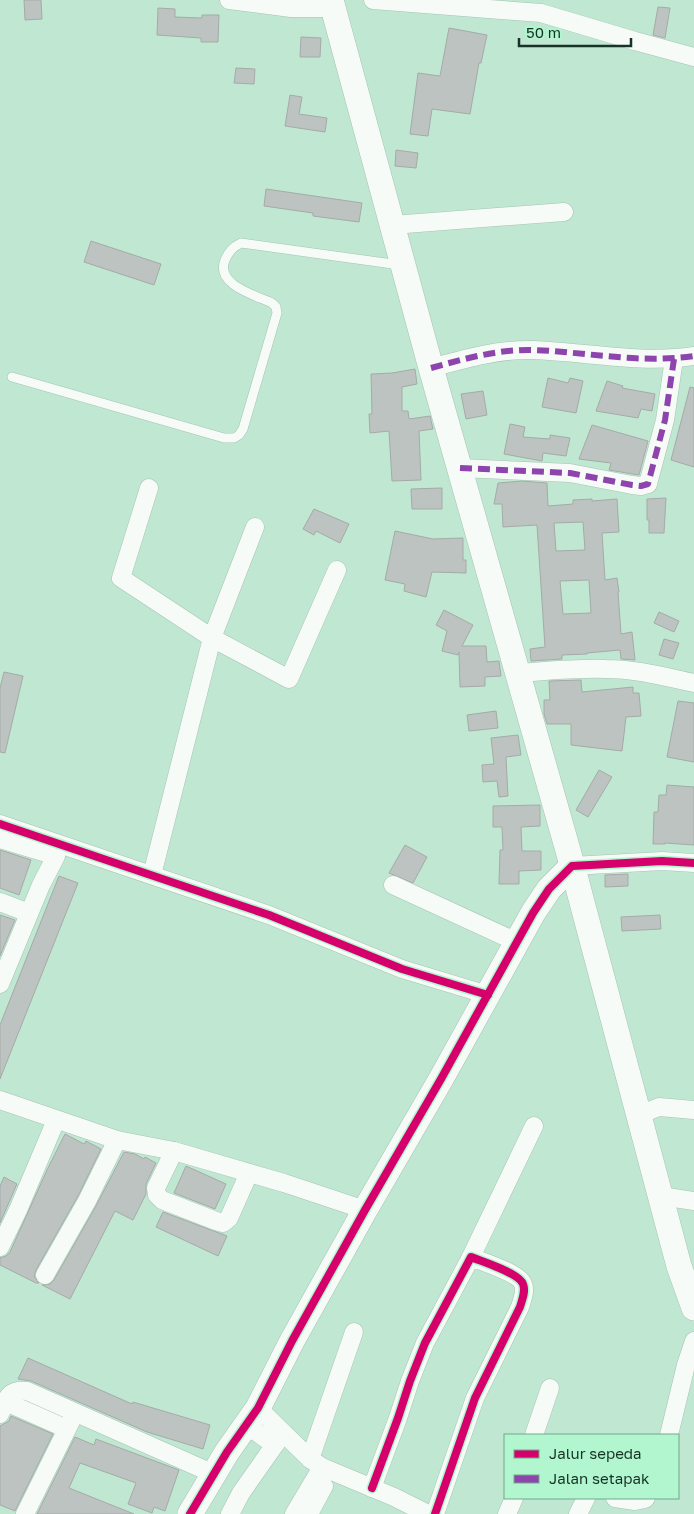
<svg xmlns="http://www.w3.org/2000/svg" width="694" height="1514" viewBox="0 0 694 1514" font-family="'Golos Text',sans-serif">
<rect width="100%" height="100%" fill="#c0e7d1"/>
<g fill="#bcc3c0" stroke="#a4aba8" fill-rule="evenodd">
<path d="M24,0H41L42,19L25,20Z"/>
<path d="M658,7L670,8L665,38L653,35Z"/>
<path d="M158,8L175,9V17L202,18V15H219L218,42H201V38L157,35Z"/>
<path d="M449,28L487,35L481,63H479L470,114L432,109L428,136L410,134L418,73L440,76Z"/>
<path d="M301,37L321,38L320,57H300Z"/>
<path d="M236,68L255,69L254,84L234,83Z"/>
<path d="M290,95L302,97L299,114L327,118L325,132L285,126Z"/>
<path d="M396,150L418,153L416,168L395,166Z"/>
<path d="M266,189L362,203L359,222L313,216V213L264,206Z"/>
<path d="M91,241L161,264L154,285L84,262Z"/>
<path d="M415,369L417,384L402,387V411H408L409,419L430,416L433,429L419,431L421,480L392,481L389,431L370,433L369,414H372L371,374L392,373Z"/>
<path d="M548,378L568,383L570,378L583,381L576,413L542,407Z"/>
<path d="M607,381L623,386L622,388L655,394L652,411L641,409L638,418L596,411Z"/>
<path d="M690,387L694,388V467L671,460Z"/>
<path d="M483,391L487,415L466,419L461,394Z"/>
<path d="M510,424L525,427L523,437L550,439V435L570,438L566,456L543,453L542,461L504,454Z"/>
<path d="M592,425L648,441L639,475L609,470L611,463L579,459Z"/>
<path d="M522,481L547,483L548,506L573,504V500L592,499V501L617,499L619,532L602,533L605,580L617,578L619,592H618L621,634L632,632L635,660L621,659L620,650L587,653V654L562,655V659L531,661L530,649L545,647L537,525L503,527L502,504H494L498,483ZM583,522L585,550L556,551L554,523ZM589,580L591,613L563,614L560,581Z"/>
<path d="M442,488V509H412L411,489Z"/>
<path d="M666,498L664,533H649V520H647V499Z"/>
<path d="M314,509L349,524L340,543L316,531L314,535L303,529Z"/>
<path d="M395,531L433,539L463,538V560H466V573L432,572L426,597L404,591L405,584L385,580Z"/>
<path d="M444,610L473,625L462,646H486L487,662L499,661L501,676L485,677V686L460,687L459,652L458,655L442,651L447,631L436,625Z"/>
<path d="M659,612L679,621L674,632L654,623Z"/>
<path d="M664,639L679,643L673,659L659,655Z"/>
<path d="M4,672L23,676L5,753L0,752V688Z"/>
<path d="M581,680L582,692L633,687V693H639L641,716L626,717L622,751L571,745V724H547L544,714V700H550L549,681Z"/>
<path d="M678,701L694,703V762L667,757Z"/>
<path d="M496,711L498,728L469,731L467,715Z"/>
<path d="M518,735L521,755L506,757L508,796L499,797L497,781L483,782L482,765L494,764L491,738Z"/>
<path d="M599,770L612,777L588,817L576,810Z"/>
<path d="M667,785L694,787V845L665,843V844H653L654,812H658L659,795H666Z"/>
<path d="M540,805V826L521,827L522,851H541V870L519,871V884H499L500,850H503L502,827H493V806Z"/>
<path d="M405,845L427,857L413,883L389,873Z"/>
<path d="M0,850L31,860L19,895L0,888Z"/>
<path d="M628,874V886L605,887V875Z"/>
<path d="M59,876L78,883L0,1079V1025Z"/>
<path d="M0,915L15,920L0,956Z"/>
<path d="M660,915L661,929L622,931L621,917Z"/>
<path d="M65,1134L84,1144L86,1141L101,1149L78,1196L36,1270L34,1276L39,1283H36L0,1265V1258L6,1256L10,1252L47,1170Z"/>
<path d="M124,1152L135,1154L144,1159L145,1157L156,1163L146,1184V1194L133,1220L115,1211L70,1299L42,1285L50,1284L54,1280L96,1206Z"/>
<path d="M186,1166L226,1184L215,1209L174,1193Z"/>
<path d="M4,1177L17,1184L0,1223V1186Z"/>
<path d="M163,1212L227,1236L218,1256L156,1227Z"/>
<path d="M28,1358L132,1404L133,1402L210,1425L203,1449L147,1432L31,1381L18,1379Z"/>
<path d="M11,1416L53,1434L15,1511L0,1505V1426L9,1421Z"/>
<path d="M75,1437L94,1445L96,1439L179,1470L165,1511L154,1507L152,1513L128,1504L136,1483L80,1463L69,1488L134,1514H37Z"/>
</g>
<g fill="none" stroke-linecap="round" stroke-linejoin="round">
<g stroke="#a5c4b3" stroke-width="10">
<path id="lane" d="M12,377L224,438H234L239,435L243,429L277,313L276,307L272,303C255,295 215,285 225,260C229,251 233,247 241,243L400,265"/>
</g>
<g stroke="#a5c4b3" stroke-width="19">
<g id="street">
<path d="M229,0L291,8H333"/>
<path d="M373,0L541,13L635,41L694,57"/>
<path d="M392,225L564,212"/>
<path d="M431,368C464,359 498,349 533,350C587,352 640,364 694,356"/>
<path d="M460,468L570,473L632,485L641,486L648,484L665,420L674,359"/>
<path d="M149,488L121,578L212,638L255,527"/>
<path d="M517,673C547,671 577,668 606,669C636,669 665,677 694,683"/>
<path d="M0,824L269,915L402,969L488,995"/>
<path d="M0,839L56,856L41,885L0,984"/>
<path d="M572,866L662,861L694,863"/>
<path d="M152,875L212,638L289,679L337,570"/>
<path d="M393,885L517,942"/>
<path d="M0,902L29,913"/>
<path d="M0,1100L117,1140L174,1151L284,1183L365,1210"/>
<path d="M639,1115L659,1107L694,1110"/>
<path d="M174,1151L156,1188L157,1195L162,1200L216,1221L223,1223L229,1218L249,1173"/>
<path d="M661,1196L694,1201"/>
<path d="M0,1247L18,1210L56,1120"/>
<path d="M471,1257L534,1126"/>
<path d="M45,1275L87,1201L117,1140"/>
<path d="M6,1402L67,1429"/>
<path d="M258,1408L310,1459L322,1467L394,1497L428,1514"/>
<path d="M0,1414C7,1399 7,1389 27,1391L214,1474"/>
<path d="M246,1425L275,1445"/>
<path d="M534,1435L550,1388"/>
<path d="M669,1435L686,1365L694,1341"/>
<path d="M310,1459L354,1332"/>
<path d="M372,1488L398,1418L410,1381L425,1343L471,1257C483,1262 519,1273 523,1284C526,1291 522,1300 520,1307L475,1398L435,1514"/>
<path d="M615,1498L635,1501L645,1499L646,1498"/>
<path d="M25,1514L75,1413"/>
<path d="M230,1514L241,1493L283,1433"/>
<path d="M294,1514L322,1467"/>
<path d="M309,1514L324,1486"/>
<path d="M507,1514L514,1498"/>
<path d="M578,1514L586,1498"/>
</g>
</g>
<g stroke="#a5c4b3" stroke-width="26">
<g id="secondary">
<path d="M331,0L431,368L571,861L679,1266L694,1308"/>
<path d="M190,1514L227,1452L258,1408L292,1341L365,1210L441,1079L533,913L549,889L572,866"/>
</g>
</g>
<use href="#lane" stroke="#f6fbf8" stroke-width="9"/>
<use href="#street" stroke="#f6fbf8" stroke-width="18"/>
<use href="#secondary" stroke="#f6fbf8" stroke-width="25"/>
<g stroke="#8e44ad" stroke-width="6" stroke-dasharray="12 6" stroke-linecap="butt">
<path d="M431,368C464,359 498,349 533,350C587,352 640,364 694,356"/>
<path d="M460,468L570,473L632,485L641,486L648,484L665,420L674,359"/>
</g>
<g stroke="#b1f6cf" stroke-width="11">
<g id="cycleway">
<path d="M0,824L269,915L402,969L488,995"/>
<path d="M372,1488L398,1418L410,1381L425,1343L471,1257C483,1262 519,1273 523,1284C526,1291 522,1300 520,1307L475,1398L435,1514"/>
<path d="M190,1514L227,1452L258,1408L292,1341L365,1210L441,1079L533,913L549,889L572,866L662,861L694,863"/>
</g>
</g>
<use href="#cycleway" stroke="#d6006c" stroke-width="8"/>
</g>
<rect x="504" y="1434" width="175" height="65" fill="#b1f6cf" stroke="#73a88b"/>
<rect x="514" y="1450" width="25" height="8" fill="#d6006c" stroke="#73a88b"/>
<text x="549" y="1459" font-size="15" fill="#173325">Jalur sepeda</text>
<rect x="514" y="1475" width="25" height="8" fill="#8e44ad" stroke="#73a88b"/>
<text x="549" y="1484" font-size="15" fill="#173325">Jalan setapak</text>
<path d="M519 38v8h112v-8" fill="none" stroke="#173325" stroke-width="2.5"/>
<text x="526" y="38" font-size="15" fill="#173325" stroke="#b1f6cf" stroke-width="4" paint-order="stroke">50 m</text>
</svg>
